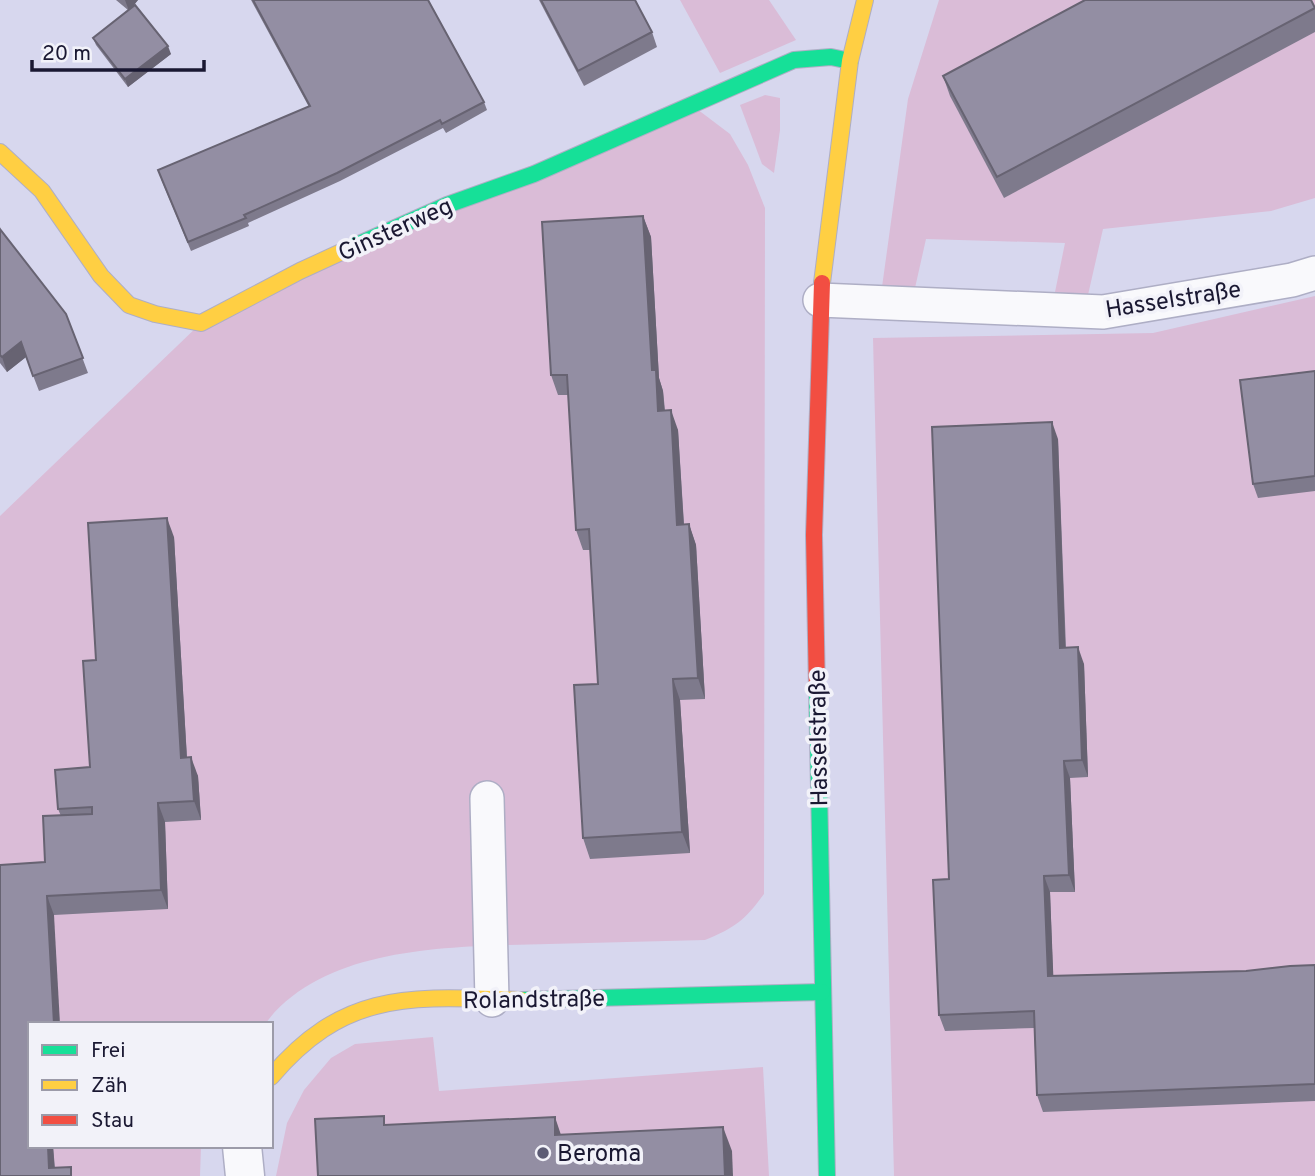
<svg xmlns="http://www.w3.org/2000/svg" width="1315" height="1176" viewBox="0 0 1315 1176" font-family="Overpass,sans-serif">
<rect width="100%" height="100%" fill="#d7d7ee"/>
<g fill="#dabcd7">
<path d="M680,0H769L796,40L720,73Z"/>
<path d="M939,0H1315V198L1271,211L1103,229L1088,295L1054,297L1065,243L926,239L915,288L882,287L908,99Z"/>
<path d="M765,95L780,98V130L774,173L762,164L740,105Z"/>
<path d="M693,106L730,134L748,165L765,208L764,894C744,921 736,927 705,940C653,941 601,943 549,944C458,947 326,943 265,1024H30V1146H201L200,1176H0V516L201,323Z"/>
<path d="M1315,296V1176H894L873,338L1153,333Z"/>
<path d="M433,1037L439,1091L763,1067L769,1176H733L731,1152L325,1176H276L287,1123L304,1090L331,1058L355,1044Z"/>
</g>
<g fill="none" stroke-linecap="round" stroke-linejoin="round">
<g stroke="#aeaec5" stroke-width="36">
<g id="lane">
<path d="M820,300L1103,312L1292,280L1315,273"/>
<path d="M487,798L492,1000"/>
</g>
</g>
<g stroke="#aeaec5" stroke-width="41">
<path id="street" d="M242,1146L245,1176"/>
</g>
<g stroke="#aeaec5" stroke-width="18">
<g id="fast">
<path d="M350,248L447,205L534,174L794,60L831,57L850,61"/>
<path d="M817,691L827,1176"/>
<path d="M521,1000L822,992"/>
</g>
</g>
<g stroke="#aeaec5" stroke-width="18">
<g id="slow">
<path d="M0,152L42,191L101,276L129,305L155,314L201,323L300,271L350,248"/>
<path d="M822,283L850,61L865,0"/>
<path d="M271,1077C346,988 414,997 521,1000"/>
</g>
</g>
<g stroke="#aeaec5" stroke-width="18">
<path id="jam" d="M817,691L814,535L822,283"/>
</g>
<use href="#lane" stroke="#f9f9fc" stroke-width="33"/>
<use href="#street" stroke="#f9f9fc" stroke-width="38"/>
<use href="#fast" stroke="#16e098" stroke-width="16"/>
<use href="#slow" stroke="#ffcf43" stroke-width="16"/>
<use href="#jam" stroke="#f24e42" stroke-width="16"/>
</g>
<g fill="#7e7a8c">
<path d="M116,0H138L131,8L171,54L128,87L96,45L93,38L128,10Z"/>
<path d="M251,0H428L484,102L487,110L446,133L443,128L340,181L248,223L249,226L191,251L161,179L309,107Z"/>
<path d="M539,0H635L652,32L657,47L584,86Z"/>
<path d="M1315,7V32L1004,198L950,96L943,76Z"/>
<path d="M643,216L651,237L659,378L663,391L665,410L678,430L684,524H689L696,545L705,699L680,700L690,853L590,859L583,838L598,684L591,550H583L576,530L568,395H558L551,375Z"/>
<path d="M0,229L66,314L88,373L39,391L26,357L7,372L0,363Z"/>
<path d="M1315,371V491L1258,498L1253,484Z"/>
<path d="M1058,439L1066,648L1084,664L1088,777L1070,778L1075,892H1050L1053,976L1246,971L1315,965V1101L1043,1112L1037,1095L1034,1028L945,1031L939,1015Z"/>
<path d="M174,537L187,758L198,776L201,820L165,822L168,909L54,915L30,1024V1146H53L55,1168L0,1176L45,862L61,816L58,809L90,767L96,660Z"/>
</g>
<g fill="#676372">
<path d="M125,0H138L129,11Z"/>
<path d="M168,46L171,54L128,87L125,79Z"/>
<path d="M643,216L651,237L659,378L663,391L666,431L658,411L652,370Z"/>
<path d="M21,342L26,357L7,372L2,357Z"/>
<path d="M671,410L678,430L685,545L677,525Z"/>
<path d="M1052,422L1058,439L1066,665L1060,648Z"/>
<path d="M167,518L174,537L188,777L181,758Z"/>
<path d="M689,524L696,545L705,699L698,678Z"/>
<path d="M1078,647L1084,664L1088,777L1082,760Z"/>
<path d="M673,679L680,700L690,853L682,832Z"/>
<path d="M191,757L198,776L201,820L194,801Z"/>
<path d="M1064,761L1070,778L1075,892L1069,875Z"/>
<path d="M158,803L165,822L168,909L161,890Z"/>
<path d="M1044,876L1050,892L1054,993L1048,976Z"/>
<path d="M47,896L54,915L60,1024H54Z"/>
<path d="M555,1117L563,1141L555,1135Z"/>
<path d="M723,1127L732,1151L733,1176H725Z"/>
<path d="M48,1146H53L55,1176L49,1168Z"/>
</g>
<g fill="#938ea3" stroke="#676372" stroke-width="2">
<path d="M253,0H428L484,102L442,124L440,120L337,173L244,215L246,218L188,242L158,170L310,106Z"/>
<path d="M541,0H635L652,32L578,71Z"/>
<path d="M1085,0H1311L1315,8L997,177L943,76Z"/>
<path d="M135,5L168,46L125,79L93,38Z"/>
<path d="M643,216L652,370H656L658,411L671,410L677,525L689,524L698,678L673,679L682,832L583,838L574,685L598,684L589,529L576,530L567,375H551L542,222Z"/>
<path d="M0,229L66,314L83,358L33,376L21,342L2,357L0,355Z"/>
<path d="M1315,371V476L1253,484L1240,380Z"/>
<path d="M1052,422L1060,648L1078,647L1082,760L1064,761L1069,875L1044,876L1048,976L1246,971L1290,966L1315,965V1084L1037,1095L1034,1011L939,1015L933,880L949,879L932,427Z"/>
<path d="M167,518L181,758L191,757L194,801L158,803L161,890L47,896L54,1024H30V1146H48L49,1168L71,1167V1176H0V865L45,862L43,816L92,814V807L58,809L55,770L90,767L83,661L96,660L88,523Z"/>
<path d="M384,1116V1125L555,1117V1135L723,1127L725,1176H318L315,1119Z"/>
</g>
<circle fill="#5c5b74" stroke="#f2f2f9" stroke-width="2.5" cx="543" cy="1153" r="7"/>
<g text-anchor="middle" stroke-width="7" stroke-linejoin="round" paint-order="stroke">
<g font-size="24" fill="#1a1832" stroke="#f2f2f9">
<text transform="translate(395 229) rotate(-24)" y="8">Ginsterweg</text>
<text transform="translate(1173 299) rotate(-9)" y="8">Hasselstraße</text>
<text transform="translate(818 738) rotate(-91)" y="8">Hasselstraße</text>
<text transform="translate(534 999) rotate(-1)" y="8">Rolandstraße</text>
</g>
<g font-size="24" fill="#1a1832" stroke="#f2f2f9" text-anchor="start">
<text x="557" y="1161">Beroma</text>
</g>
</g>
<rect x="28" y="1022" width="245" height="126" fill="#f2f2f9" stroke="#9c9ba9" stroke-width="2"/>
<rect x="42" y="1045" width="35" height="10" fill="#16e098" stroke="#9c9ba9" stroke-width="2"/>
<text x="91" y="1057" font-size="21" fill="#1a1832">Frei</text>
<rect x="42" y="1080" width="35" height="10" fill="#ffcf43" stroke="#9c9ba9" stroke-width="2"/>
<text x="91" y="1092" font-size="21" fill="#1a1832">Zäh</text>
<rect x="42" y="1115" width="35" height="10" fill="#f24e42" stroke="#9c9ba9" stroke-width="2"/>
<text x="91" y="1127" font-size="21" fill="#1a1832">Stau</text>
<path d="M32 60v10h172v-10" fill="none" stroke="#1a1832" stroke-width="3.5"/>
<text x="42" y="60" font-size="21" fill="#1a1832" stroke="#f2f2f9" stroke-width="5" paint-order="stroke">20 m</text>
</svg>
